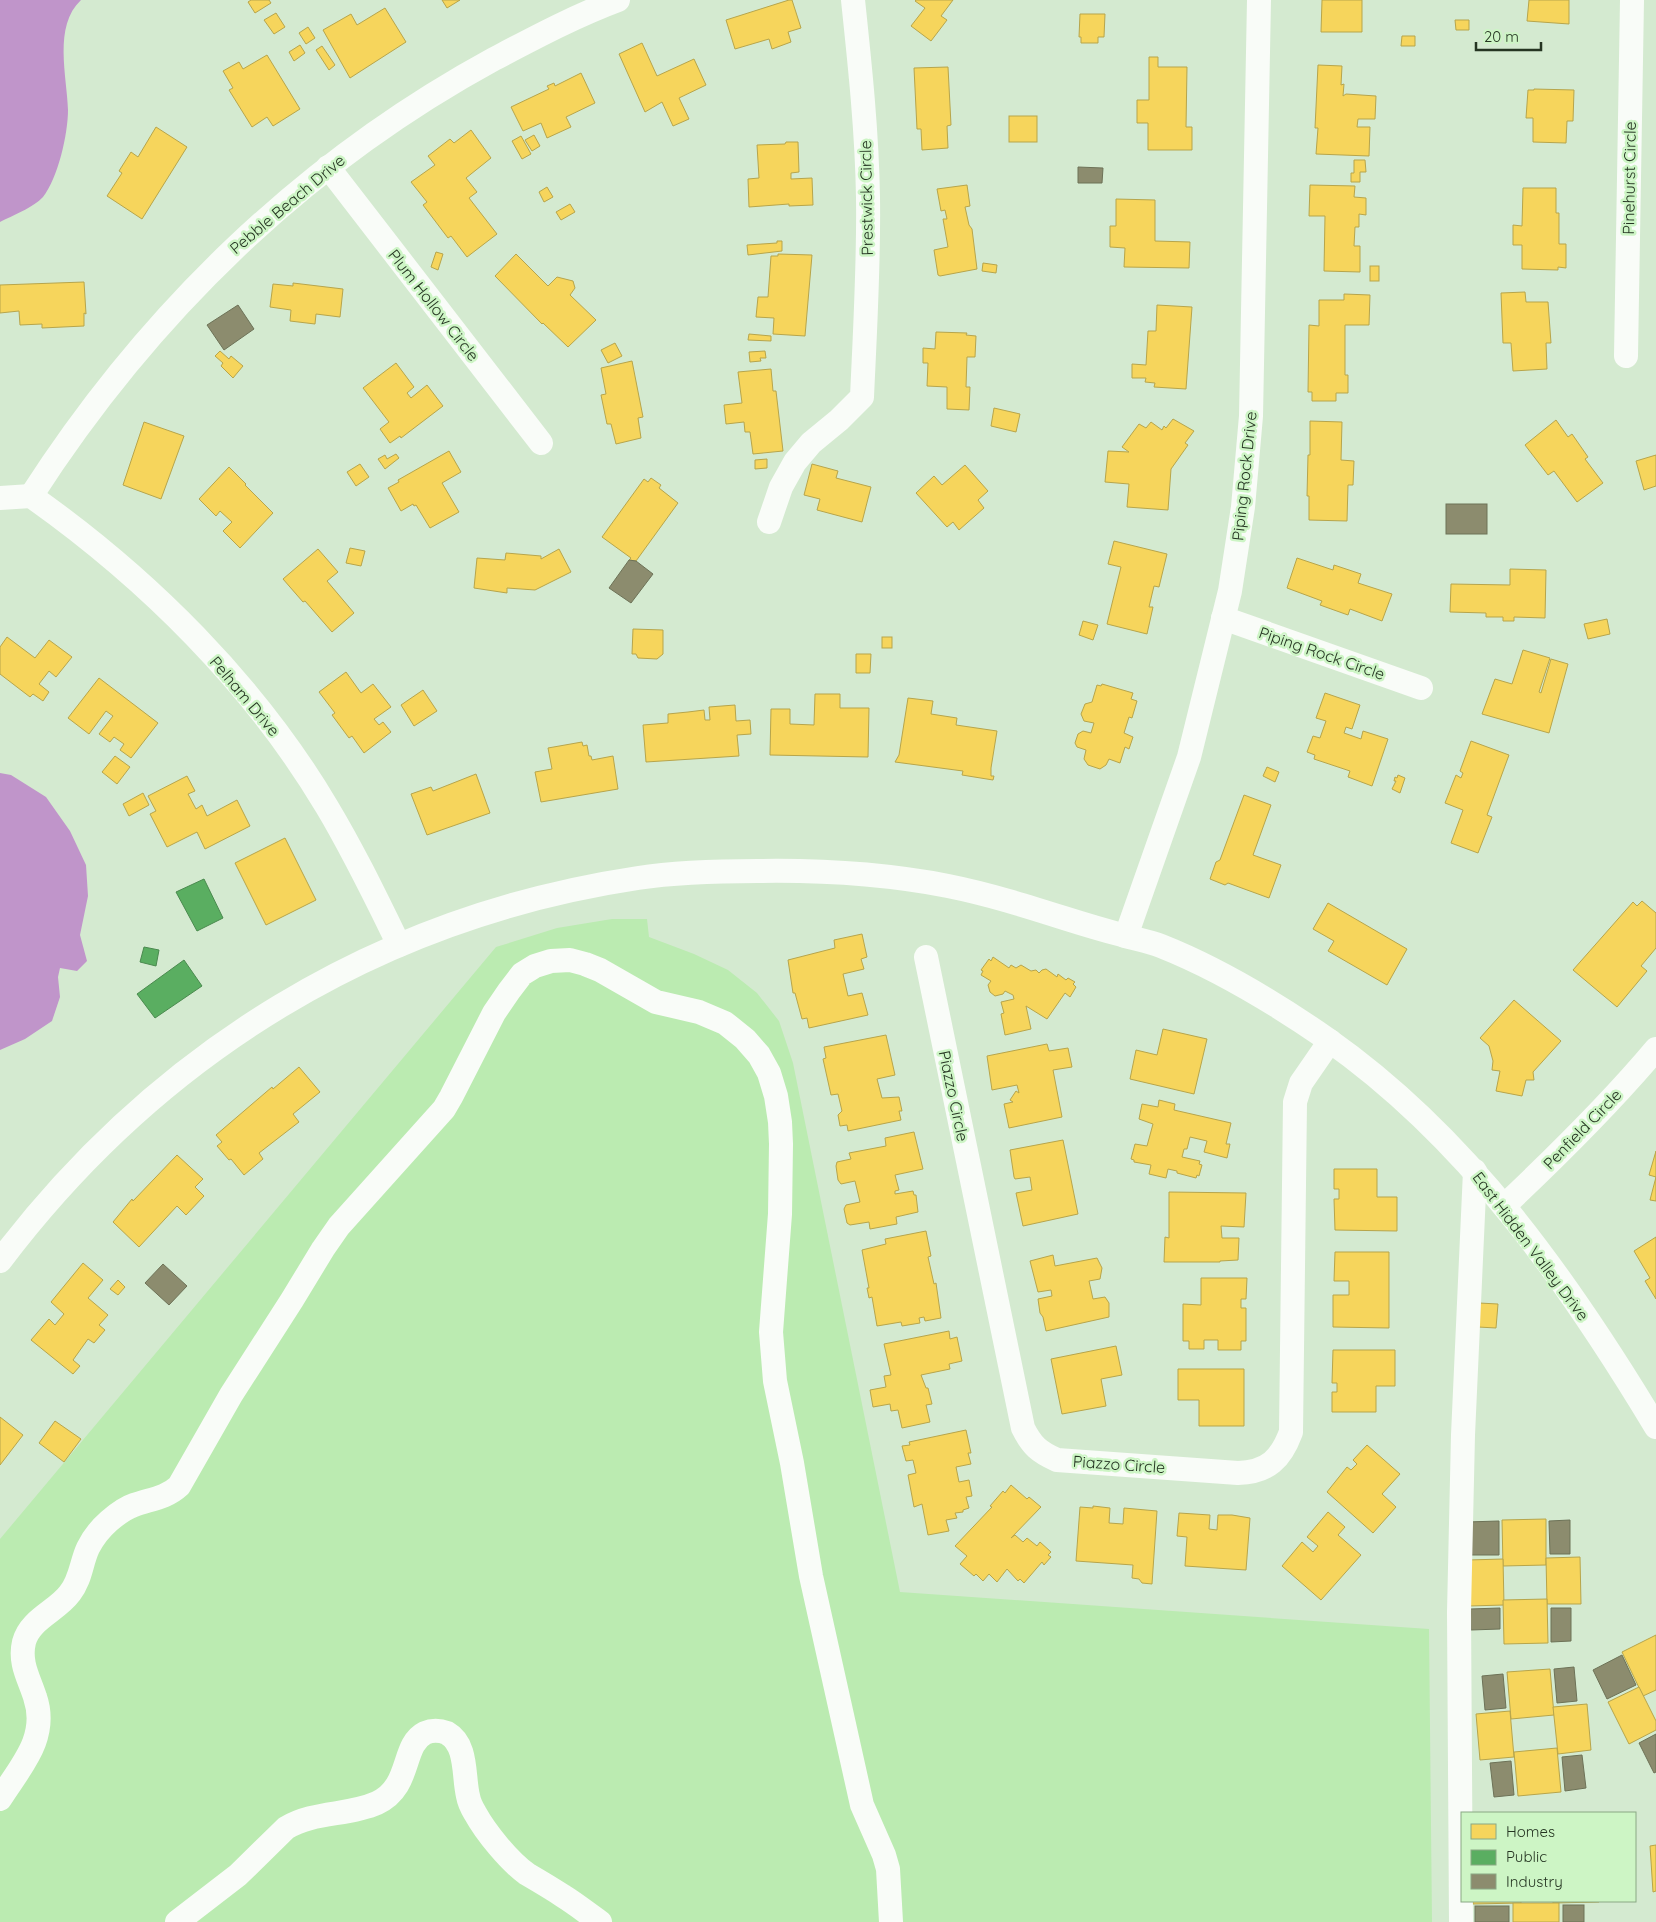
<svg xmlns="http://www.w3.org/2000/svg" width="1656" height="1922" viewBox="0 0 1656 1922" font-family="Quicksand,sans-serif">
<rect width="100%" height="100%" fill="#d4ead0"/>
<path fill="#bbebb1" d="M612,919H647L649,937L694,954L728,970L757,993L779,1021L793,1063L900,1592L1429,1629L1432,1922H0V1539L496,947L557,928Z"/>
<g fill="#c095ca">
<path d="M0,0H81C53,26 67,76 68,110C68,134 58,178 43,197C34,207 12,216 0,222Z"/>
<path d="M0,773L11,775L46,797L70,831L86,865L88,896L80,935L87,961L77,971L60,968L58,977L60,997L52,1021L25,1039L0,1050Z"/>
</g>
<g fill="#f6d55c" stroke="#b7a54b">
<path d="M251,0H269L271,3L255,13L248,2Z"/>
<path d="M442,0H460L447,8Z"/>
<path d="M789,0H792L801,28L788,32L791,42L772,49L769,39L735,49L726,20Z"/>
<path d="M916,0H953L941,16L947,20L931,41L911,26L925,8L915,1Z"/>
<path d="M1322,0H1362V32H1321Z"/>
<path d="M1529,0H1569V24L1527,21Z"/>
<path d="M385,8L406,42L350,78L323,30L351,14L357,25Z"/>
<path d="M276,13L285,27L274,34L264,20Z"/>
<path d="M1080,14H1105L1104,37H1098V43H1081V37H1079Z"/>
<path d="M1455,20H1469V30H1456Z"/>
<path d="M308,27L315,38L306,44L299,33Z"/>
<path d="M1402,36H1415V46H1401Z"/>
<path d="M642,43L657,76L694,59L706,85L679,98L689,119L673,126L662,102L645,112L619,54Z"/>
<path d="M300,45L305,53L294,61L289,52Z"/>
<path d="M322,46L335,65L329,70L316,50Z"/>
<path d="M267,55L300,109L273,126L267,117L252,127L229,90L233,88L223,71L239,62L243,69Z"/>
<path d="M1149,57H1158V67H1187L1186,127H1192V150H1148V123H1137V100H1149Z"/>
<path d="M1318,65L1342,66L1341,85L1344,84L1343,96L1346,94L1376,96L1375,119H1358L1357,127H1370L1369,156L1316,154L1318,128H1315Z"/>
<path d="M948,67L951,125L947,126L948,148L922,150L921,129H917L914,68Z"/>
<path d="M581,73L595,103L566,117L571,127L547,138L541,123L523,131L511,107L549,89L547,86L554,83L555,86Z"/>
<path d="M1534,89L1574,90L1573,121H1567L1566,143L1533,142V118H1526L1528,90H1534Z"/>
<rect x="1009" y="116" width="28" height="26"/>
<path d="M156,127L187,147L142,219L107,196L122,173L119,171L131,152L138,157Z"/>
<path d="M471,130L491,158L466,178L477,192L469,198L497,234L467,257L451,236L448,238L423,205L427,202L411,182L435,165L428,156L450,139L454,143Z"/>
<path d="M534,135L540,146L532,151L525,140Z"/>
<path d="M521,136L531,154L522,159L512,141Z"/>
<path d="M786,142H798L799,172L791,173V179L812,178L813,205L789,206V204L749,207L748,179L759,178L757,145L785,144Z"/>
<path d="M1354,160H1365L1366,172H1360V182H1351V173H1354Z"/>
<path d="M967,185L970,206L965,207L969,225L972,229L977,269L940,276L938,275L934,250L948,247L943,219H947L945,210L941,211L937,189Z"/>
<path d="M1310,185L1355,186L1354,197L1366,198V215L1359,214V227H1355L1354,246H1360V272L1324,271L1325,216H1309Z"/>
<path d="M547,187L553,197L544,202L539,192Z"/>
<path d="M1523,188H1556V213H1559V244H1566V268L1558,267V270L1522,269V245H1513V225L1522,226Z"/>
<path d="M1116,199L1155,200V241L1190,242L1189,268L1124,267L1125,248L1110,247V226H1116Z"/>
<path d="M570,204L575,212L561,220L556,212Z"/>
<path d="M777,241H782V251L748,255L747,245L777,243Z"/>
<path d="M436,252L443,254L438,270L431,267Z"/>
<path d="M516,254L548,286L557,277L573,281L575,288L570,295L596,320L568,347L543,323L542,324L495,276Z"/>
<path d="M778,254L812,255L805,336L773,334L774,318L756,317L758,297H768L771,256H778Z"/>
<path d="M983,263L997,265L996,273L982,271Z"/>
<rect x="1370" y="266" width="9" height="15"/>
<path d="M84,282L86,314L84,313V326L42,328V324L20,325L19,311L0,313V285Z"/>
<path d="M293,283L343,289L340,317L316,314L315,324L290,321L291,310L270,307L273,284L293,286Z"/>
<path d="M1525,292L1526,302H1548L1551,343H1546L1547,369L1513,371L1511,343H1503L1501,293Z"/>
<path d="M1344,294L1370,295L1369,325H1345V375H1348V393H1336V401H1312V392H1308L1309,325L1319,326V300H1344Z"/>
<path d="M1157,305L1192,307L1186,389L1154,387L1155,383L1145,382L1146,378H1132V364L1146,365L1148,331H1156Z"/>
<path d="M936,332L967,333L966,335L976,336L975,357H967L966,387H970L969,410L947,409V387L927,386L928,363H923V348L935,349Z"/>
<path d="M749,334L771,336V341L748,340Z"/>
<path d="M615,343L622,356L608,363L601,350Z"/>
<path d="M220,351L229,359L231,356L243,366L233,378L221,366L223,363L215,356Z"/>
<path d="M765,351L766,358H760L761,361L750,362L749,352Z"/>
<path d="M632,361L643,417L638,418L641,438L616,444L611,424H607L601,395L606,394L601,368Z"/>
<path d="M396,363L414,387L407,393L411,398L427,385L443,406L401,438L400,436L390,443L380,429L389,422L363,388Z"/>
<path d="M771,369L773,391H776L783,451L753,454L750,432H745L744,422L726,424L724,405L742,403L738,372Z"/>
<path d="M994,408L1020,414L1016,432L991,426Z"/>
<path d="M1173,419L1194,431L1185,443L1188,445L1171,469L1168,510L1127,507L1129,484L1105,482L1108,451L1129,452L1122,447L1139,424L1146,428L1151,422L1162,430L1164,426L1166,428Z"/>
<path d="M1556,420L1568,437L1572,434L1588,457L1585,459L1603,483L1577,502L1554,471L1548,475L1525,445Z"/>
<path d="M1310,421L1342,422L1341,460L1354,461L1353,485H1348L1347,521L1309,520V496H1307L1308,455H1310Z"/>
<path d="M144,422L184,436L161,499L123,485Z"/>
<path d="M449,451L461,472L442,483L459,512L430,528L416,505L414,506L413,504L401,511L388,488L399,482L398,480Z"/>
<path d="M396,454L399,458L385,469L378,459L385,455L387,459Z"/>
<path d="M1656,455V486L1644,490L1636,461Z"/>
<path d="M767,459V468L755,469V460Z"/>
<path d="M360,464L369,477L356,486L347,472Z"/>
<path d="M812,464L838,471L836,478L871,487L862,522L817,510L820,499L804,495Z"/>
<path d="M965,465L988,491L978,500L984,508L959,530L953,522L947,527L916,493L934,476L942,485Z"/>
<path d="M229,467L246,484L245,485L273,513L240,548L223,531L232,522L220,511L216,516L199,499Z"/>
<path d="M651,478L661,485L659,488L678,503L636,561L629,560L631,558L602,537L644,479L648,482Z"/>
<path d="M1114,541L1167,554L1159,587L1154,586L1149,607H1153L1147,634L1107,624L1121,567L1108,564Z"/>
<path d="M350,548L365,551L361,566L346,563Z"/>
<path d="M318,549L338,572L327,581L354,613L332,632L305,601L303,602L283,579Z"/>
<path d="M559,549L571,572L535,590L507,588V593L474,588L477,558L505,560L506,553L541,556V559Z"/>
<path d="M1297,558L1333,570L1334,565L1361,574L1358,583L1392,594L1382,621L1350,609L1348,615L1320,605L1322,601L1287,588Z"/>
<path d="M1510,569L1546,570L1545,618L1514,617V621H1503V617H1486V613L1450,612L1451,584L1510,585Z"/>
<path d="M1607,619L1610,634L1588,639L1584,624Z"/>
<path d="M1083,621L1098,625L1093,640L1079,635Z"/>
<path d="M633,629L663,630V654L657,659L638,658L636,654H632Z"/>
<path d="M7,637L35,658L49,640L72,657L56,677L49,671L39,684L49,692L43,701L33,694L30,697L0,674V647Z"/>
<rect x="882" y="637" width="10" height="11"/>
<path d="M1523,650L1550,658L1539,692L1541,693L1551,659L1568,664L1549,733L1482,714L1495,679L1512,684Z"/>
<path d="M856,654H871L870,673H856Z"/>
<path d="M346,672L361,693L373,684L391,707L374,719L379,725L383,722L391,732L364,753L352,736L349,738L332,715L335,713L319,692Z"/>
<path d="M99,678L158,723L131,758L120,750L124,744L114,737L110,742L99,734L113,716L106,711L89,734L68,718Z"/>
<path d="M1102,684L1133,693L1131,699L1137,701L1132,718L1129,717L1124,733L1133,737L1129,749L1125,747L1120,763L1109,759L1106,765L1100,769L1088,765L1084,759L1086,750L1077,747L1075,743L1078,734L1083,731L1091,733L1094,723L1084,721L1081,714L1085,704L1092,702L1097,685L1101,686Z"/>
<path d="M423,690L437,711L414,726L401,705Z"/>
<path d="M1325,693L1360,705L1352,729L1346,727L1344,733L1361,739L1363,731L1388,739L1372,786L1348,777L1350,771L1314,759L1315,755L1307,752L1313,736L1320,738L1326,721L1316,718Z"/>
<path d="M815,694H840V708H869L868,757L770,755L771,709H790V724L814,725Z"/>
<path d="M908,698L933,701L931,714L957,718L956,725L997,731L991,768V776H994L993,780L962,775L963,771L895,762L899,755Z"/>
<path d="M735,705L736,721L750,720L751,734L737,735L739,756L646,762L643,725L668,723V714L688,712L704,710L705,720H710L709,707Z"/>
<path d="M1471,741L1509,755L1487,815L1492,817L1478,853L1451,843L1463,810L1445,803L1456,775L1461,778L1463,773L1460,771Z"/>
<path d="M582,742L583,746L587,745L589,756H591L592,760L613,756L618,789L541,802L535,772L552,769L548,748Z"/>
<path d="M115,756L130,767L117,784L102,772Z"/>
<path d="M1267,767L1279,772L1275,782L1263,776Z"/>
<path d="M476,774L490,813L427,835L411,794L431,787L433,791Z"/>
<path d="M1398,775L1405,778L1400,793L1392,789L1396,781H1394L1395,777L1397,778Z"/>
<path d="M187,776L195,791L188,794L196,809L202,805L207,816L237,800L250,826L205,849L197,832L167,847L150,814L156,811L148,796Z"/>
<path d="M143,793L149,805L129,816L123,804Z"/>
<path d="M1244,795L1271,805L1253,855L1281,865L1269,898L1228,883L1225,885L1210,879L1216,862L1220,860Z"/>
<path d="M285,838L316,900L266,925L235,863Z"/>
<path d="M1642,901L1656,913V948L1641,966L1647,971L1617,1007L1573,970L1633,902L1637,906Z"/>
<path d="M1328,903L1407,949L1387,985L1328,951L1334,941L1313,929Z"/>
<path d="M862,934L867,957L861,959L864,969L843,974L848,996L862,993L868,1015L809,1028L807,1018L802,1019L795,993H793L788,960L835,948L834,940Z"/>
<path d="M993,957L1009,968L1011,965L1016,968L1021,965L1031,971L1036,970L1039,973L1042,970L1046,969L1057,977L1058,974L1066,980L1068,978L1075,982L1073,984L1076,987L1070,997L1065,993L1047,1019L1026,1006L1031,1029L1005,1035L1001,1014L1004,1013L1001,1002L1014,999L1013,995L1005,991L1003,994L995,996L990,992L988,985L991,981L981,975L983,971L981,970L989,959L991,961Z"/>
<path d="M1514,1000L1561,1041L1533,1072L1534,1080H1526L1522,1096L1496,1091L1500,1071L1492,1070L1493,1061L1489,1046L1480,1038Z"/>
<path d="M1163,1029L1207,1039L1194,1094L1130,1079L1136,1050L1157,1055Z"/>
<path d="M886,1035L895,1075L877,1079L882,1098L899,1097L902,1111H899L901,1120L848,1131L847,1125L840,1126L838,1115L842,1111L838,1094L831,1095L823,1059L826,1058L824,1047Z"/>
<path d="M1047,1044L1049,1051L1068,1048L1072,1067L1053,1070L1062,1117L1009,1128L1004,1104L1013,1102L1010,1100L1016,1091L1019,1093L1017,1085L992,1090L987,1056Z"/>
<path d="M299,1067L320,1092L293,1114L299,1122L259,1153L263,1159L244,1175L231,1159L229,1160L217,1146L222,1142L216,1135L272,1087L273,1089Z"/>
<path d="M1159,1100L1175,1104L1174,1110L1231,1123L1226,1144H1230L1227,1158L1204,1152L1207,1141L1190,1137L1187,1149H1184L1182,1157L1200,1161L1199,1164L1202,1165L1199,1176L1197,1175L1196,1178L1177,1173V1171L1168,1169L1166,1178L1149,1174L1151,1165L1134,1162V1160L1131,1159L1135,1144L1147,1146L1153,1124L1139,1119L1142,1104L1158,1107Z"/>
<path d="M914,1132L923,1169L895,1175L899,1190L895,1191V1194L913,1191L914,1195H916L918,1212L896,1217L897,1224L870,1229L869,1222L850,1225L847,1223L844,1209L846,1205L860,1202L855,1181L841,1184L838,1180L836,1166L837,1162L851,1159L849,1153L886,1146L885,1138Z"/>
<path d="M1063,1140L1078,1214L1023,1226L1016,1193L1032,1190L1030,1177L1015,1179L1014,1177L1010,1150Z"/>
<path d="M1656,1151V1201L1650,1200L1656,1177L1649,1175Z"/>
<path d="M177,1155L203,1179L195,1187L204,1196L186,1215L177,1206L139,1247L113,1222L132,1199L133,1201Z"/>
<path d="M1334,1169H1377V1197H1397V1231L1335,1230L1334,1199H1339V1189H1334Z"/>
<path d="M1169,1192L1246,1193L1244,1227L1221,1226L1222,1238H1239L1238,1260L1220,1261V1262H1164L1165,1237L1169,1238Z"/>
<path d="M926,1231L931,1256L928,1257L934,1284L936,1283L941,1318L925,1321L924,1317L919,1318L920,1323L902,1326L901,1322L877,1326L872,1297L869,1298L867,1288H869L862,1250L886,1244L885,1239Z"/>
<path d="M1656,1237V1299L1645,1281L1650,1278L1634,1251Z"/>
<path d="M1335,1252H1389V1328L1333,1327V1295H1349V1281H1334Z"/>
<path d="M1053,1255L1055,1266L1097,1258L1102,1268L1100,1279L1089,1281L1093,1299L1105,1297L1109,1303V1317L1046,1331L1043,1317L1040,1313L1038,1299L1052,1296L1051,1290L1038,1292L1030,1261Z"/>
<path d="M83,1263L103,1280L88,1298L108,1315L99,1325L105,1330L94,1343L88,1339L73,1360L80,1366L73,1374L31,1340L49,1319L55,1325L64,1314L51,1302Z"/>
<path d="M1201,1278H1247L1246,1299H1241V1308H1246V1341H1241V1350H1218V1340H1204V1349H1189V1341H1183V1304L1201,1305Z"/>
<path d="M118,1280L125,1287L118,1295L110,1289Z"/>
<path d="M1479,1303L1498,1304L1496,1328L1478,1327Z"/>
<path d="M949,1331L950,1339L957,1337L962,1361L949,1364L950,1369L921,1375L926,1388H928L932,1404L926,1405L930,1422L902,1428L898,1410L891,1411L890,1404L873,1407L870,1390L886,1387L884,1376L891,1375L884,1344Z"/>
<path d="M1116,1346L1122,1375L1101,1379L1106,1406L1062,1414L1051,1359Z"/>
<path d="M1333,1350H1395V1386H1376V1412H1332V1392H1337V1383H1332Z"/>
<path d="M1178,1369H1244V1426H1199V1400H1178Z"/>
<path d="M0,1417L23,1435L0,1465Z"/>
<path d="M55,1421L81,1439L64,1462L39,1443Z"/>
<path d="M966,1430L971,1453H968L971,1464L956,1467L959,1482L969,1480L972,1496L966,1497L969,1508L963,1510V1512L955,1513L957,1518L946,1520L949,1531L928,1535L922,1504L914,1507L908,1475L916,1473L913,1460L906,1461L902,1446L910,1445L909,1442Z"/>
<path d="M1367,1445L1400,1474L1382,1494L1396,1507L1373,1533L1327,1492L1347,1467L1351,1470L1357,1464L1353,1460Z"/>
<path d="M1011,1485L1027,1499L1029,1497L1041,1507L1011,1538L1015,1535L1023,1542L1027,1538L1037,1546L1040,1542L1051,1552L1048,1555L1051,1557L1044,1565L1042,1562L1024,1583L1020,1579L1018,1581L1007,1569L997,1582L989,1574L983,1581L976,1574L974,1576L960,1564L967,1556L955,1546L992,1507L990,1506L1003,1491L1005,1493Z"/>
<path d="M1093,1506L1110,1508L1109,1523L1123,1524L1124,1508L1157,1511L1152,1584L1142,1583L1139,1579L1132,1578L1133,1565L1076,1561L1080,1507L1093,1508Z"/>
<path d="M1328,1512L1345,1527L1338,1535L1361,1555L1321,1600L1282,1566L1302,1542L1313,1552L1318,1546L1307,1537Z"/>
<path d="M1179,1513L1210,1515L1209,1529L1217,1530L1218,1515H1232L1250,1518L1246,1570L1185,1566L1187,1537L1177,1536Z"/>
<path d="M1546,1519V1565L1503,1566L1502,1520Z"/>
<path d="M1580,1557L1581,1604H1547L1546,1558Z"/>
<path d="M1503,1559L1504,1605L1469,1606L1468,1560Z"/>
<path d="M1547,1599L1548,1643L1504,1644L1503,1600Z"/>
<path d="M1656,1635V1690L1643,1696L1622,1652Z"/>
<path d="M1550,1669L1554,1715L1511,1719L1507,1672Z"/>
<path d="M1639,1687L1656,1721V1730L1629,1744L1608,1702Z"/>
<path d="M1587,1704L1591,1750L1558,1754L1553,1707Z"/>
<path d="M1510,1711L1514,1757L1480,1760L1476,1714Z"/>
<path d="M1557,1748L1561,1792L1518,1796L1514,1752Z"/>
<path d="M1656,1845V1891L1653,1892L1650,1846Z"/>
<path d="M1473,1901H1521V1903L1473,1904Z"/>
<path d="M1553,1901H1599V1902L1553,1903Z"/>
<rect x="1513" y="1903" width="46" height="19"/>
</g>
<g fill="#5aae61" stroke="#4a8a4e">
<path d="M204,879L223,918L197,931L176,892Z"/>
<path d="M144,947L159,950L156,966L140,962Z"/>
<path d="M184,960L202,986L155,1018L137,994Z"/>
</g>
<g fill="#8c8c6e" stroke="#6d7257">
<path d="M1078,167L1103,168L1102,183H1078Z"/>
<path d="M238,305L254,329L224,350L207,325Z"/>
<rect x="1446" y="504" width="41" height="30"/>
<path d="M629,560L636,561L653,574L631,603L609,588Z"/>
<path d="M163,1264L187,1286L169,1305L145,1283Z"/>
<path d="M1570,1520V1554H1550L1549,1521Z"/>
<path d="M1499,1521V1555H1466V1522Z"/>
<path d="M1500,1608V1629L1471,1630L1470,1609Z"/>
<path d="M1551,1608H1571V1641L1551,1642Z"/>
<path d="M1622,1655L1636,1685L1607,1699L1593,1670Z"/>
<path d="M1574,1667L1577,1701L1557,1703L1554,1669Z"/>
<path d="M1503,1674L1506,1708L1485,1710L1482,1676Z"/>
<path d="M1656,1734V1772L1654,1773L1639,1743Z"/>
<path d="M1582,1755L1586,1788L1565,1791L1562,1757Z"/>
<path d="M1511,1761L1514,1795L1494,1797L1490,1763Z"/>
<rect x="1563" y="1905" width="21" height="17"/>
<rect x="1475" y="1906" width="34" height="16"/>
</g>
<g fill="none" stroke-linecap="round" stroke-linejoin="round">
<g stroke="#f9fcf8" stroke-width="24">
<path d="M328,167L541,443"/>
<path d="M1626,356L1632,0"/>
<path d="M31,496C148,314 303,163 494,59C534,38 575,16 618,0"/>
<path d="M31,496C147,578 254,684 327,807C354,852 376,898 399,945"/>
<path d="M0,498L31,496"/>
<path d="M769,522L781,487L795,462L811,443L839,420L862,397C865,330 869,264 868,198C867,132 860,66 853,0"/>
<path d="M1223,618L1421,688"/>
<path d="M1126,936L1189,757L1230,591L1243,507L1251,416L1259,0"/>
<path d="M926,957L1023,1428C1032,1446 1039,1452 1057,1460L1238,1473C1268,1472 1281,1459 1291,1432L1295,1102L1301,1083L1330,1041"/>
<path d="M1504,1206C1557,1156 1609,1105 1656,1049"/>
<path d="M0,1261C158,1052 378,917 638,878C677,872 718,871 758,871C821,870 886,874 948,886C988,894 1026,906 1064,918C1083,924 1103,930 1122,935C1135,939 1148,941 1161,946C1219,969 1275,1003 1327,1039C1468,1138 1568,1281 1656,1427"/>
<path d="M0,1799C20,1767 49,1738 35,1697C29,1678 19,1663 24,1642C30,1619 57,1611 70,1593C81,1579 81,1563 88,1548C93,1538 101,1528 109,1521C116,1515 125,1508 134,1505C151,1499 166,1498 179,1486L231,1395L292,1300L323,1249L339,1226L444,1109L451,1097L494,1013L509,991L522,974L535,966L551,961L570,960L585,964L600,970L656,1002L699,1012L725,1023L745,1039L759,1055L769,1073L776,1096L780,1122L781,1144L780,1214L771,1332L775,1381L792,1463L811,1576L862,1805L884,1855L888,1869L891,1922"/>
<path d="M177,1922L238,1875L286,1828C314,1811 348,1816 377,1803C412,1787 401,1745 425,1733C432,1730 439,1730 447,1733C468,1745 463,1776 468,1796C469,1802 472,1808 475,1813C486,1833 509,1861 527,1874C539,1881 551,1888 563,1896C576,1904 587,1913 600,1922"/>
<path d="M1461,1922L1459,1612L1463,1435L1475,1171"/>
</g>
</g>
<g text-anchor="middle" stroke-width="5" stroke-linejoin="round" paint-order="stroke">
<g font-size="16" fill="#253522" stroke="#cdf5c5">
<text transform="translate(1629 178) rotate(-89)" y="6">Pinehurst Circle</text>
<text transform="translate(866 198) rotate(-91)" y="6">Prestwick Circle</text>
<text transform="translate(287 204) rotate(-40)" y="6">Pebble Beach Drive</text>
<text transform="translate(434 305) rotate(52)" y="6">Plum Hollow Circle</text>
<text transform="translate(1244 476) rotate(-84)" y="6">Piping Rock Drive</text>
<text transform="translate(1322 653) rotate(19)" y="6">Piping Rock Circle</text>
<text transform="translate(245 696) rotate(50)" y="6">Pelham Drive</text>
<text transform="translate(954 1096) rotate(78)" y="6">Piazzo Circle</text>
<text transform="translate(1582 1129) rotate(-46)" y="6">Penfield Circle</text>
<text transform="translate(1531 1246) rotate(53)" y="6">East Hidden Valley Drive</text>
<text transform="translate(1119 1464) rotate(4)" y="6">Piazzo Circle</text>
</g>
</g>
<rect x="1461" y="1812" width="175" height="90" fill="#cdf5c5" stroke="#8aa884"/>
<rect x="1471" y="1824" width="25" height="15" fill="#f6d55c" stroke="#8aa884"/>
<text x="1506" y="1837" font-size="15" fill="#253522">Homes</text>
<rect x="1471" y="1850" width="25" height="15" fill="#5aae61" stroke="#8aa884"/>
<text x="1506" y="1862" font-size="15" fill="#253522">Public</text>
<rect x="1471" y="1874" width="25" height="15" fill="#8c8c6e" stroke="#8aa884"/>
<text x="1506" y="1887" font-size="15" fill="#253522">Industry</text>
<path d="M1476 42v8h65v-8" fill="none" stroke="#253522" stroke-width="2.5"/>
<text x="1484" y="42" font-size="15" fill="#253522" stroke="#cdf5c5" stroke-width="4" paint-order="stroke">20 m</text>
</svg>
